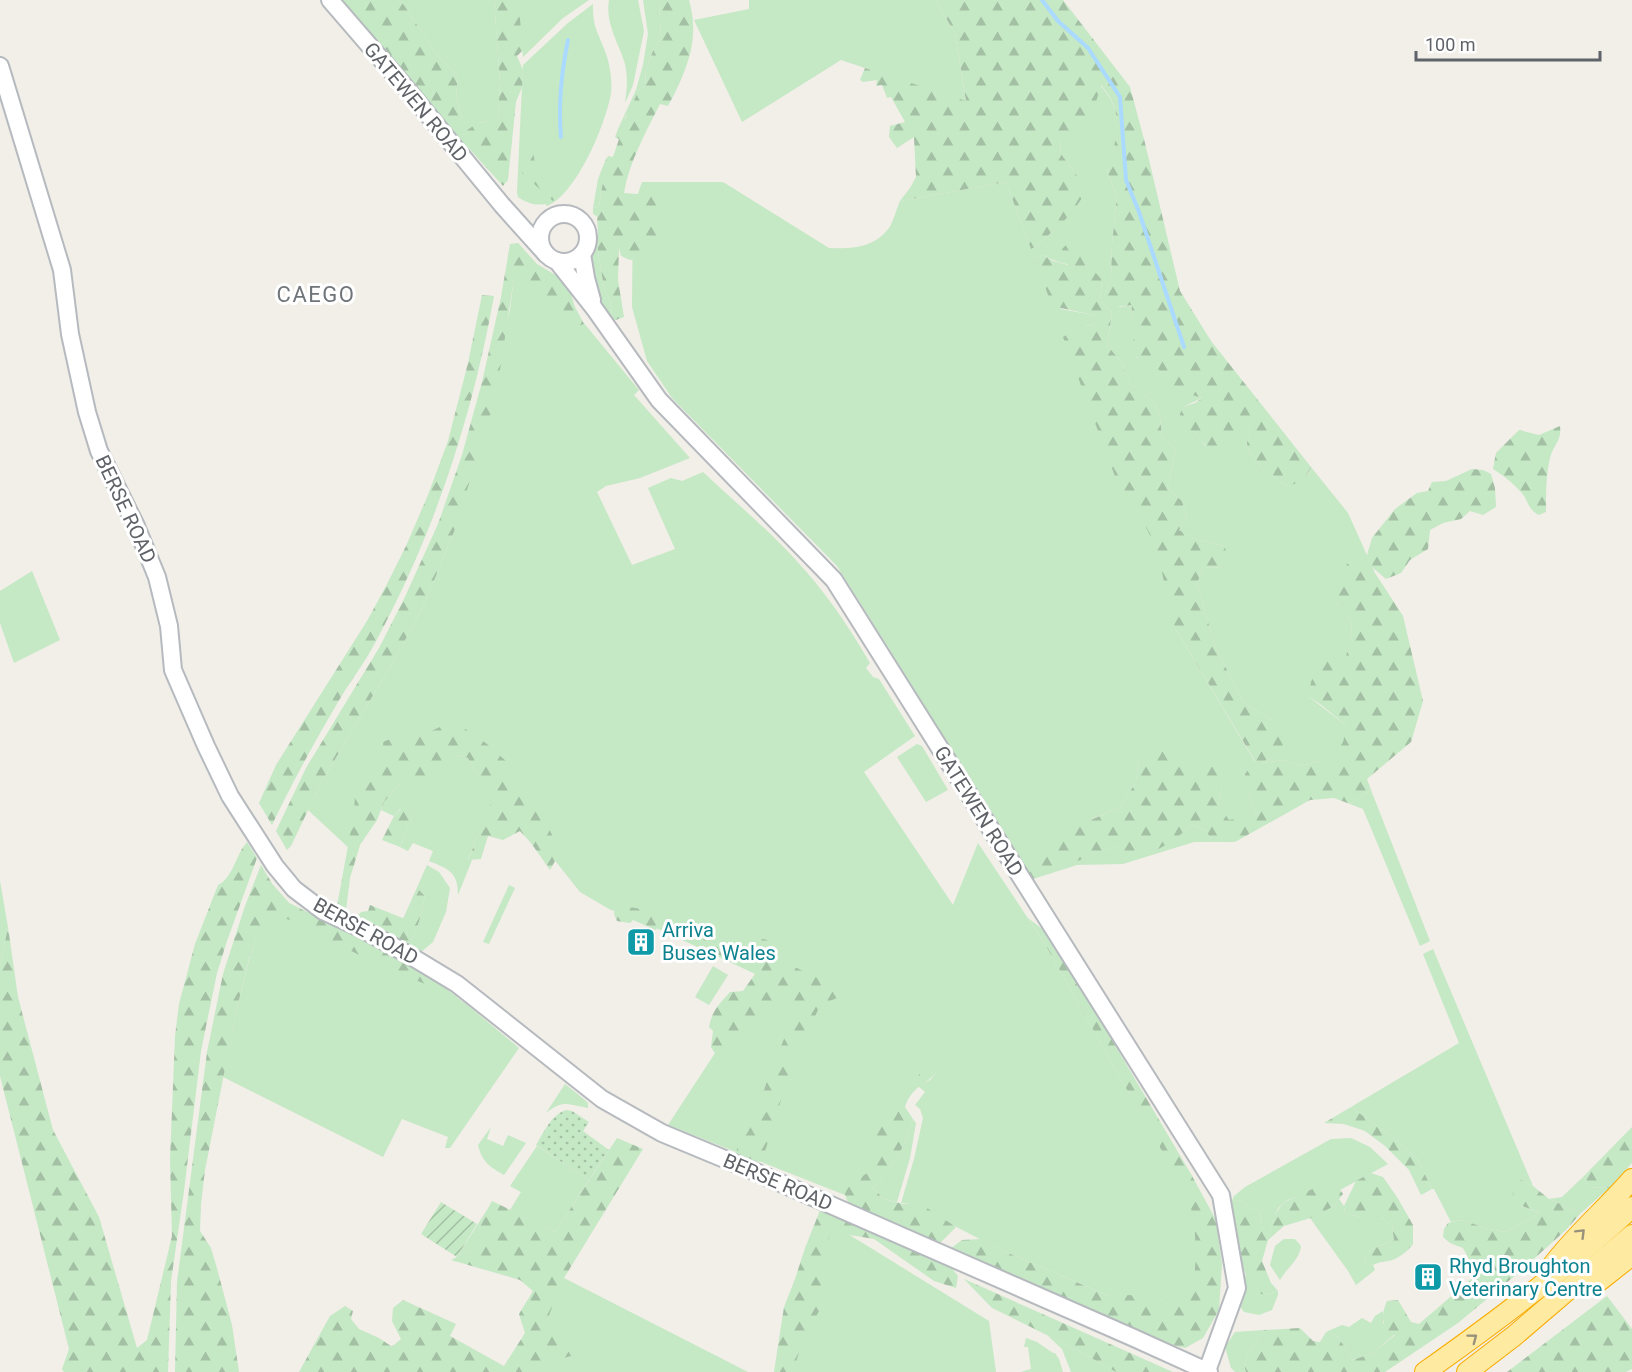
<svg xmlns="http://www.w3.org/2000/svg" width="1632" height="1372" viewBox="0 0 1632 1372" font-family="Roboto,sans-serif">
<defs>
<pattern id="forest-firs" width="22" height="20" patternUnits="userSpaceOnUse" patternTransform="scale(1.5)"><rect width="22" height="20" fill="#c5e8c5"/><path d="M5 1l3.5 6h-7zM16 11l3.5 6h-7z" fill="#a3c0a4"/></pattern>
<pattern id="park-dots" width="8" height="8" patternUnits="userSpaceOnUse" patternTransform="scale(1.5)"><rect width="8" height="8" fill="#c5e8c5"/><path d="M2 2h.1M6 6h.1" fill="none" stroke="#a3c0a4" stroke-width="1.8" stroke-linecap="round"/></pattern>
<pattern id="garden-furrows" width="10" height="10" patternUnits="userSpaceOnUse" patternTransform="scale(1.5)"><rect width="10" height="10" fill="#c5e8c5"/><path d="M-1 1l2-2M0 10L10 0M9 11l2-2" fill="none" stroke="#a3c0a4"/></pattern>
</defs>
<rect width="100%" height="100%" fill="#f1efe8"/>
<g fill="#c5e8c5">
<path d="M398,0H494L500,81L498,121L482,122L463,134V142L461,143L445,126L463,120L456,98L458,76L436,54L404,5Z"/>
<path d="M518,0H589L563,18L523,57Z"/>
<path d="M609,0H638L644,31L633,85L625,103C627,90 628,77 625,64C619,43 605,24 609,0Z"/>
<path d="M643,0H659L661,38L654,48L646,70L645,86L639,89L629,114L625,117L623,129H618L636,90L643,65L648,34Z"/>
<path d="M749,0H935L955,33L966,102L841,60L742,122L694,20L749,9Z"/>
<path d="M593,4C593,11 593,19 595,26C600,41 608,54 610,70C611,77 612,86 611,93C606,123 577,194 547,206L545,204C535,206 527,203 518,197L517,192L523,65L568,23Z"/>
<path d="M1100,85C1126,114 1118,137 1107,171L1117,196L1112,244L1111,280L1104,296L1120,307L1132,305L1131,319L1137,328L1136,357L1155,365L1165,377L1188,393L1202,398L1183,407L1194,431L1205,446L1235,421H1243L1250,430C1249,434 1247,440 1247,444C1249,460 1274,477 1287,486L1308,474L1311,467L1348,513L1375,573L1371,571L1333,599L1352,622L1350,643L1345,660L1309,697L1347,726L1344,742L1332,761H1320L1301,766L1283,760L1260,763L1266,759L1284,755L1272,720L1243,702L1215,646L1197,584L1203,567L1223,568L1224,546L1195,539L1179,530L1187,518L1182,501L1167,488L1172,469L1175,449L1162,437L1160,417L1154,402L1130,384L1123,364L1107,345L1112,313L1100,301L1102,281L1087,263C1068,266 1060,264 1043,255L1035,259L1061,309L1099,316L1095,325L1082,326L1151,514L1175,628L1255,762L1248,793L1257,814L1229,821L1218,805L1222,787L1167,770L1139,756L1136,782L1120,807L1092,819L1034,878L1117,845L1140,855C1160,847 1176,839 1192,825L1206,830L1212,842H1194L1123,864L1077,865L1033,879L837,566L672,398L647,361L632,307L633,208L642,182H723L829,248C852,249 874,248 889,228C894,220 896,210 900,201L1006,182L1031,249L1037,246L1053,231L1076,174L1061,154L1060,137L1093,112Z"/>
<path d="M605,161L609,163L602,187L599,207L593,208L598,179Z"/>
<path d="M594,240L598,241V251L604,288L610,301L613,321L603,307L590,268L593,267L591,256Z"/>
<path d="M518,243L639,390L634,395L690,458L640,478L606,486L597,492L632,565L675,549L648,488L671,478L682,481L703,472C733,500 766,528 794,558C824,590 848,625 870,663L866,668L873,677L879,679L915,736L864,772L953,905L978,843L1045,944L1123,1083L1197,1210L1202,1281L1158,1317L999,1249L912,1204L901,1203L914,1159L923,1118L920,1109L915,1105L925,1092L918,1086L930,1080L938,1071V1067L902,1096L860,1201L668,1125L764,978L663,931L609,909L580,892L460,741L404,762L350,849L308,810L321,783L400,650L426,600L454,532L510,310Z"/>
<path d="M32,571L60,640L14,663L0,623V591Z"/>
<path d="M917,744L922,746L948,790L926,802L897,757Z"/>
<path d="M455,755L468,758L475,771L496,794L468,859L472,860L458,895C458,872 449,869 429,861L433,851L413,843L408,851L400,847L415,810L400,809L394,816L381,810L384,802L404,779Z"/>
<path d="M1371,790L1430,941L1420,946L1363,809L1350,804Z"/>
<path d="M427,865L439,872L450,888L446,912L433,942L421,952L406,945C419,933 421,912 425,896L419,890L405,920L403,919Z"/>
<path d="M0,881L8,927L0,966Z"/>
<path d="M273,885L289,903L414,966L466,1004L519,1048L450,1148H445L448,1137L402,1119L383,1157L223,1077L237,1008L249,960Z"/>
<path d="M509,885L515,888L489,944L483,942Z"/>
<path d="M1433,949L1533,1186L1518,1178L1521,1206L1540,1213L1506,1232L1489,1229L1462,1220L1451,1222L1434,1189H1432L1417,1158L1392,1137L1351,1107L1459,1043L1423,954Z"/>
<path d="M713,966L728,975L709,1005L695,997Z"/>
<path d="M565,1084L585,1100L588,1103V1108C568,1105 564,1099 546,1113Z"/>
<path d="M913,1119L916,1123L910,1158L897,1202L884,1199L873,1188L889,1170L905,1143Z"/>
<path d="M491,1127L487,1139L503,1146L508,1135L526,1143L504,1175C490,1167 482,1162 478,1145Z"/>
<path d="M1351,1138L1370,1147L1388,1164L1340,1190L1337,1185C1324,1189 1291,1196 1282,1204C1275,1211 1272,1222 1270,1231L1263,1232L1260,1213L1239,1200L1231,1203L1234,1196L1245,1187L1331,1139Z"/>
<path d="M537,1146L589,1180L555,1232L510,1210L521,1192L510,1186Z"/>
<path d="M1583,1177L1590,1187L1609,1188L1581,1213L1549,1199L1562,1197Z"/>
<path d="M1339,1199L1344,1206L1345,1214L1362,1217H1380L1392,1226L1394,1240L1381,1245L1366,1253L1365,1262L1373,1265L1375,1270L1356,1285L1348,1271L1310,1218L1334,1206Z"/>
<path d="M492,1202L479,1227L485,1250H471L457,1257Z"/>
<path d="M827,1221L989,1321L996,1372H782Z"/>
<path d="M1284,1239H1295L1301,1246C1300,1259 1286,1269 1280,1280L1270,1265L1275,1246Z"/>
<path d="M1240,1253L1244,1274L1265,1295L1278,1291V1295L1272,1310L1259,1315L1244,1312L1236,1301L1241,1280Z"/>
<path d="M564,1278L748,1372H505Z"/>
<path d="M1383,1311V1323L1395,1334L1373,1353L1353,1360L1338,1337L1326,1332L1342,1325L1349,1327L1362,1318L1371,1323L1375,1316Z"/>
<path d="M1264,1330L1248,1354L1244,1365L1246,1372H1235L1231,1368L1225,1347L1235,1332Z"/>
<path d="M1047,1335L1079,1351L1116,1372H1071L1062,1349Z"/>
<path d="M1026,1338L1037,1342L1053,1353H1055L1059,1359L1063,1372H1021L1031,1369L1028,1347H1024Z"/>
</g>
<g fill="url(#forest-firs)">
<path d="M339,0H398L404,5L436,54L458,76L456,98L463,120L452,129L445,126Z"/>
<path d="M494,0H524L519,9L523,50L517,56L523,70L522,87L516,102L508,180L503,186L463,142V134C476,122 482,122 498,120L500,81Z"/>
<path d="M659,0H689C691,8 693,16 693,24C695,52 681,82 668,106L660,104C646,132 629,162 624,193L650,195L659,203L656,241L647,257L630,260L621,256L619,248L618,280L624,317L613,321L610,301L604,288L598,251V241L594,240L595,234H598L597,216L593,214V208L599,207L602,187L608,163L605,161L608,156L613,157L619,139L615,137L618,129H623C622,119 627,118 630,110C633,103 636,96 639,89L645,86L646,70L654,48L661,38Z"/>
<path d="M935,0H1063L1130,87L1145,143L1180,291L1211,341L1311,467C1307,477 1299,484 1287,486C1274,477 1249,460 1247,444C1247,440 1249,434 1250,430L1243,422H1235L1242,434L1233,448C1210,452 1207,450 1194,431L1181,429L1180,414L1183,407L1195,403L1202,398L1169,388C1159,358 1146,369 1130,351L1137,329L1131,319L1132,305C1116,307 1115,308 1104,296L1111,280L1112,244L1117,196L1107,171C1117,138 1126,114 1101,85L1093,112L1081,130L1060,138L1061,154L1076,174L1084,195L1071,214L1037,246L1031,249L1006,182L900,201L910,188L916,177L914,137L897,148L889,137L890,126L905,122L891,97L887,98L882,85L876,86L877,80L863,82L860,80L865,68L966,101L955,33Z"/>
<path d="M533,153L536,167L560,195L553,201L522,173L521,158Z"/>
<path d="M1074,237L1086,242L1087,263L1102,280L1100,301L1112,313L1107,345L1123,364L1130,384L1154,402L1160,417L1162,437L1175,449L1172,469L1167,488L1182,501L1187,518L1179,530L1195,539L1224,546L1230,560L1223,568L1203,567L1197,584L1215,646L1243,702L1272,720L1282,739L1284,755L1267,759L1262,763L1283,760L1301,766L1320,761H1332L1343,742L1347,726L1320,704L1309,697L1311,682L1322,659L1333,656L1345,659L1350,643L1352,622L1333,599L1337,577L1343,573L1347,564L1358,560L1371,571L1375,573L1403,616L1423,701L1411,742L1367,779L1371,790L1350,804L1334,798L1310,800L1235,842H1212L1206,830L1192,825C1179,836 1157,854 1139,855C1134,855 1129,854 1124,853L1117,845L1033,879L1028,871L1066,831L1120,807L1136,782L1139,756L1156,747L1172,749L1168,770L1203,761L1221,772L1222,787L1218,805L1229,820L1257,814L1248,793L1245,774L1255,761L1175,628L1169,607L1162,572L1150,535L1135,506L1116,479L1063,337L1082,326L1095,325L1098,316L1052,306L1035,259L1043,255L1053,261L1068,265L1062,249Z"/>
<path d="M518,243L537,264L557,276L570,291L575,307L584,324L577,326L556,313L533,292L514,278L496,396L454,532L426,600L400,650L321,783L291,846L287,850L276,831L306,768L379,648L404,599L438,524L462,455L482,382L501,297L510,244Z"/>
<path d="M482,295L494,296C472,418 434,534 375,643C365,662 352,679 341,697C316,739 293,781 272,825L259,803L276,765L367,621L386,586L406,546L428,495L448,441L468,363Z"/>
<path d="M1560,426C1562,441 1553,445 1550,458C1546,475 1546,494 1546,512L1539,515C1527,509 1529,501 1521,492C1512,482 1504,476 1493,469L1496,453L1519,430L1539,435Z"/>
<path d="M1472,469L1483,470L1491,474L1495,488L1496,507L1483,515L1470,511L1461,519L1443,523L1430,530L1428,549L1410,560L1401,573L1386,579L1372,567L1367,555L1372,538L1395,509L1417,493L1428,491L1432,482L1446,481Z"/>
<path d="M451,722L467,730L487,744L507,762L516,789L541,812L554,839L555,861L550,870L531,843L520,831L503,840L488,836L481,859L468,860L495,794L475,771L468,758L455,755L425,783L404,779L384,802L377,820L360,845L350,878L346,910L341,911L337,906L354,813L355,795C365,785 381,777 384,762C385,756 383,748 383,742L400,735L418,737Z"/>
<path d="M404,806L415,810L400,847L382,840L394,816Z"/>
<path d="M247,842L257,858L227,941L217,973L201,1051L184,1191L171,1281L168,1372H64L62,1369L69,1349L0,1076V966L8,927L18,997L53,1130L99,1217L137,1348L147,1340L172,1236L170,1160L175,1036L179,1004L195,944L218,885C233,878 236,854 247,842Z"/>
<path d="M261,865L273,885L289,903L414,966L459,998L379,965L290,920L265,912L249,959L237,1008L205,1170L201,1204L200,1231L211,1248L218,1272L232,1325L239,1372H175L177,1282L207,1052L223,974L245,906Z"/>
<path d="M419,890L425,896C421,912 419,933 406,945L355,918L361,912L368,911L370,905L405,919Z"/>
<path d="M616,907C636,907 646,907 659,924L656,930L633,920L630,923L617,921L614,914Z"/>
<path d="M1028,918L1050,935L1191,1174L1216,1220L1222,1264L1219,1310L1203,1338L1185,1348L1160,1342L950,1249L962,1240L980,1239L999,1249L1111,1297L1130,1295L1156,1302L1173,1300L1194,1281L1196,1255L1194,1216L1177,1177L1123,1083L1045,944Z"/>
<path d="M672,920L687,925L697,932L693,939L667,930Z"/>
<path d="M708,935L722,940L726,954L721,956L710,950L703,939Z"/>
<path d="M751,936L767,940L778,959L824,981L851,990L850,998H837L820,1005L805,1040L794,1058L762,1161C752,1163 744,1160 736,1154C737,1144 744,1139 749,1130C758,1113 762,1094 769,1076C777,1054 787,1037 791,1014L783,1004L769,1002L757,1016L744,1018L732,1053L725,1057H717L711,1047L713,1031L709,1027C712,1011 719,1004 730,992L743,991L755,974V970C746,965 740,960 738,951Z"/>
<path d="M932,1061L938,1063V1071C926,1085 911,1087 905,1107L913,1119L905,1143L889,1170L873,1188L884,1199L903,1204H921L956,1227L941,1242L925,1240L861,1213L848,1202L845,1195L846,1188L867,1173L878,1129L902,1096L917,1078L926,1063Z"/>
<path d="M1351,1107L1392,1137L1417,1158L1432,1189L1421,1195L1409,1170L1385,1146L1365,1131L1344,1124L1324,1123Z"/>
<path d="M1632,1127V1163L1609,1188L1590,1187L1583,1177Z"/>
<path d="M617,1138L643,1149L564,1278L549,1315L562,1338L582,1353L534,1366L527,1372H299L330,1316L345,1306L353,1311L351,1319L359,1329L379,1338L391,1346L394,1345L401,1339L392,1321L393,1308L403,1300L456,1324L450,1336L504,1366L525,1333L519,1314L533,1291L520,1280L451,1260L471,1250H484L479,1227L492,1201L555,1232Z"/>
<path d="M1371,1173L1383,1177L1397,1197L1413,1225V1244C1408,1251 1397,1260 1388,1261C1382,1262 1379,1262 1373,1265L1365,1263L1366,1253L1381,1245L1394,1240L1392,1226L1380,1217H1362L1345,1214L1344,1206L1356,1181Z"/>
<path d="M1518,1178L1533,1186L1549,1199L1581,1213L1566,1230L1517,1274L1458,1323L1385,1372H1246L1244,1365L1248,1354L1264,1330L1300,1328L1313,1341L1320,1342L1326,1332L1338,1337L1353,1360L1373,1353L1395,1335L1388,1332C1381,1321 1382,1313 1387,1301L1398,1300L1411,1322L1419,1324L1477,1274L1463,1248L1450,1243L1443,1237L1444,1229L1448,1223L1462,1220L1489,1229L1506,1232L1540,1213C1521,1204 1515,1209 1511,1185Z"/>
<path d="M1329,1181L1337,1185L1343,1194L1334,1206L1314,1217L1284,1226L1268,1240L1262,1261L1271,1283L1278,1291L1265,1295L1253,1291C1240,1265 1232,1233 1231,1203L1239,1200L1260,1213L1263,1231L1270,1230L1274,1216L1283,1203Z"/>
<path d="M823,1203L944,1258L958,1276L956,1288L934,1281L874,1239L850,1235L833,1229L826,1244L822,1306L803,1339L793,1372H774L784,1307L795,1279L805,1248Z"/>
<path d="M964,1279L1173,1372H1116L1079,1351L992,1308Z"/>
<path d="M1607,1296L1632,1329V1369L1626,1372H1507Z"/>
</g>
<path fill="url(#park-dots)" d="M566,1110L572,1111L589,1122L583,1131L609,1150L589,1180L536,1145C544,1132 551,1115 566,1110Z"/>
<path fill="url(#garden-furrows)" d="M441,1202L477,1224L457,1257L421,1234Z"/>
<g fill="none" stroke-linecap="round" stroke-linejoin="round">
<g stroke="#aadaff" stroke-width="4">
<path d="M1042,0L1058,21L1088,48L1120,97L1126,180L1139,212L1184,347"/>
<path d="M561,137C558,103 561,74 568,40"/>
</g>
<g stroke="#b6babf" stroke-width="20">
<g id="secondary">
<path d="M330,0L406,88L502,205L546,254"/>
<path d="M0,66L62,270L70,334L87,412L99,451L136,526L157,577L169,626L173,670L206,746L230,796L275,866L294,889L323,911L360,928L409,955L457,984L602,1099L662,1133L751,1170L1134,1338L1209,1372"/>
<circle cx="564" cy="238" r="24"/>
<path d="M582,254L586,278L592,300"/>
<path d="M557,261L594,308L659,400L834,580L1221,1195L1237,1288L1207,1371"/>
</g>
</g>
<g stroke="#f9ab00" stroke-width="22">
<g id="trunk">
<path d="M1552,1266C1576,1234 1606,1209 1632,1179"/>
<path d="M1594,1285L1632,1255"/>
<path d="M1425,1372C1497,1321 1568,1268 1632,1207"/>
<path d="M1467,1372L1514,1336L1632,1235"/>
</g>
</g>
<use href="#secondary" stroke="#fff" stroke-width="16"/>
<use href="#trunk" stroke="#feeaa1" stroke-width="20"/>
</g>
<defs><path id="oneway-chevron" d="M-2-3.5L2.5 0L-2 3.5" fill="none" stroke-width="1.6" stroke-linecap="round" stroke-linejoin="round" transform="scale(1.5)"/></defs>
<g stroke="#97927c">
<use href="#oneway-chevron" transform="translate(1581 1233) rotate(-45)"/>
<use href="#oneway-chevron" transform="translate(1473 1338) rotate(-37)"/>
</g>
<defs>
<g id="building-square" transform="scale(1.5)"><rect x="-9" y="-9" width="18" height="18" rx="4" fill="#0f9aa8" stroke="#fff"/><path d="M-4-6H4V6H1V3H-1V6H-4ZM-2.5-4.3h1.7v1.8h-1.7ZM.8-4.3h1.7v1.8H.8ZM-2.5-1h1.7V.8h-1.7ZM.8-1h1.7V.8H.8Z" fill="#fff"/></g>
</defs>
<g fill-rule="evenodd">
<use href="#building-square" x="641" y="942"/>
<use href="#building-square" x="1428" y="1277"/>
</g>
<g text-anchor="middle" stroke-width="6" stroke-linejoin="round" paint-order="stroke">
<g font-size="20" fill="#5f6368" stroke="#fff">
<text transform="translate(416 102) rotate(50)" y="7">GATEWEN ROAD</text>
<text transform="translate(126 509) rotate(65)" y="7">BERSE ROAD</text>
<text transform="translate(979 811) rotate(58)" y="7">GATEWEN ROAD</text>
<text transform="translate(366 931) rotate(29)" y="7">BERSE ROAD</text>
<text transform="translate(778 1182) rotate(23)" y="7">BERSE ROAD</text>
</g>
<g font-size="20" fill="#0d838f" stroke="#fff" text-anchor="start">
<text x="662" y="937">Arriva<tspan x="662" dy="23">Buses Wales</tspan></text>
<text x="1449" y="1273">Rhyd Broughton<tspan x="1449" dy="23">Veterinary Centre</tspan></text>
</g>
<g font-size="22" letter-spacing="1.5" fill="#70757a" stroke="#fff">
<text x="316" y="302">CAEGO</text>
</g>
</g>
<path d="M1416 51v9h184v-9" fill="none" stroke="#5f6368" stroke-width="3"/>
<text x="1425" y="51" font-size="18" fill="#5f6368" stroke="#ffffff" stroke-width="4.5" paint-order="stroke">100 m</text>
</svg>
